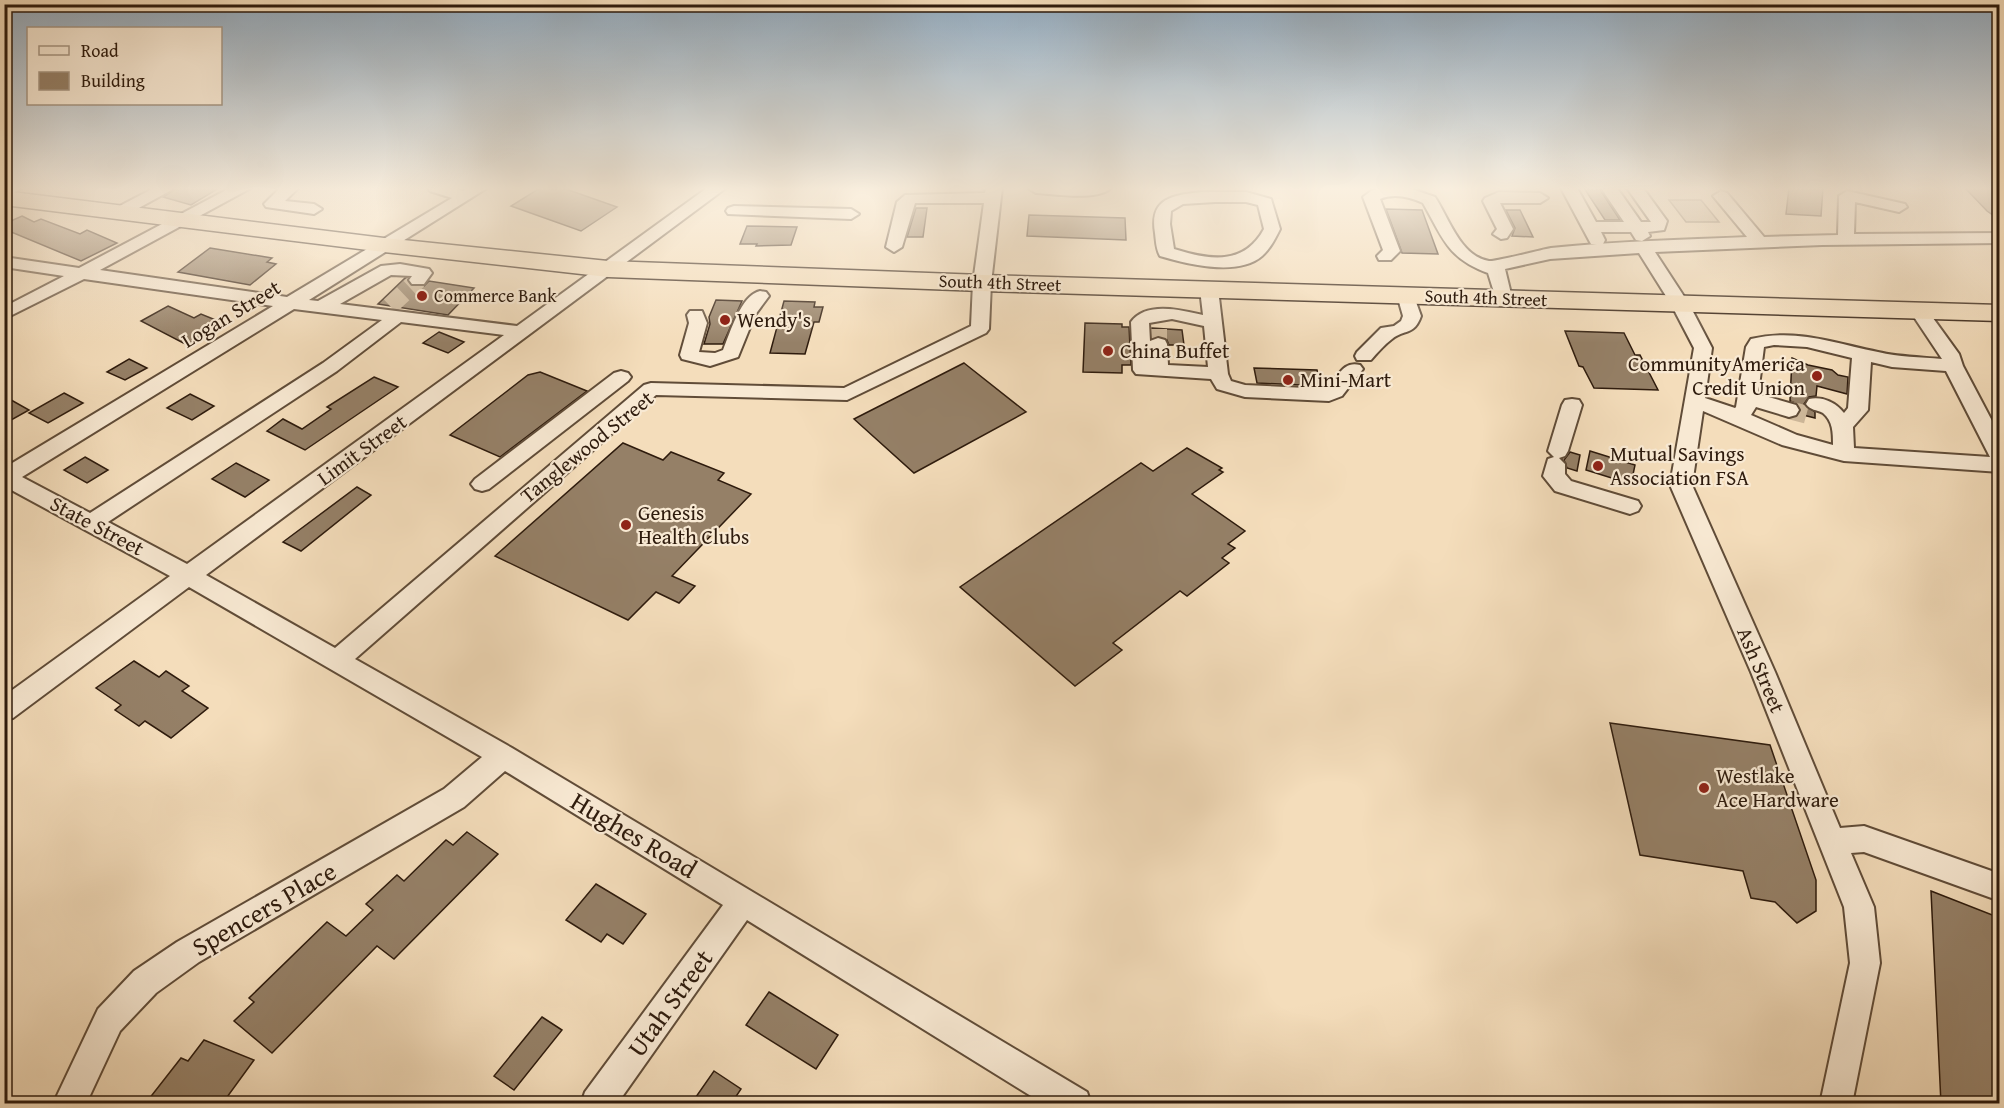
<svg xmlns="http://www.w3.org/2000/svg" width="2004" height="1108" viewBox="0 0 2004 1108" font-family="'Gentium Book Plus',serif">
<rect width="100%" height="100%" fill="#f4ddbb"/>
<filter id="stains"><feTurbulence type="fractalNoise" baseFrequency=".00333" numOctaves="4"/><feColorMatrix values="0 0 0 0 .2 0 0 0 0 .09 0 0 0 0 .02 0 0 0 .5 -.17"/></filter>
<radialGradient id="worn" r=".72"><stop offset=".6" stop-color="#630" stop-opacity="0"/><stop offset="1" stop-color="#630" stop-opacity=".3"/></radialGradient>
<path fill="#d2bc9d" stroke="#806c55" stroke-width="1.5" d="M1669,200H1701L1719,222H1686Z"/>
<g fill="#958067" stroke="#2e1b0d" stroke-width="1.5">
<path d="M177,188H219L191,205L163,197Z"/>
<path d="M540,188H563L617,207L581,231L511,206Z"/>
<path d="M1584,188H1599L1620,220H1605Z"/>
<path d="M1789,188H1823L1821,216L1786,214Z"/>
<path d="M1965,188H2000V220L1987,211Z"/>
<path d="M916,208H927L923,237H907Z"/>
<path d="M1386,209L1422,210L1438,254L1402,253Z"/>
<path d="M1506,210H1520L1533,237L1512,236L1515,228Z"/>
<path d="M1029,215L1125,218L1126,240L1027,236Z"/>
<path d="M22,216L34,222L41,219L80,234L87,230L117,243L81,261L4,229V224Z"/>
<path d="M747,226L797,227L791,245L756,246L757,244H740Z"/>
<path d="M210,248L272,258L267,262L276,264L250,285L178,272Z"/>
<path d="M405,278H408L407,281L412,286H424L429,281L474,288L448,315L378,304Z"/>
<path d="M716,300L742,301L723,344H704L710,324L709,317Z"/>
<path d="M784,301L815,302L814,307H823L819,322H814L805,354L770,353Z"/>
<path d="M168,306L194,318L201,314L218,321L200,332L205,334L187,345L141,321Z"/>
<path d="M1085,323L1122,324V327H1129L1131,365H1122V373L1083,372Z"/>
<path d="M1152,328L1182,330L1184,345H1169L1166,338L1159,336L1152,338Z"/>
<path d="M1565,331L1624,333L1635,355H1640L1658,390L1594,388L1583,367L1579,366Z"/>
<path d="M439,332L464,342L448,353L423,343Z"/>
<path d="M1792,358L1808,365L1832,370L1838,375L1848,377L1847,394L1817,386L1816,396L1809,397L1804,404L1815,412V418L1799,414L1801,409L1798,404L1790,401Z"/>
<path d="M129,359L147,368L125,380L107,372Z"/>
<path d="M964,363L1026,412L914,473L854,419Z"/>
<path d="M1254,368L1317,370L1321,386L1257,383Z"/>
<path d="M540,372L587,391L500,457L450,435L528,375Z"/>
<path d="M374,377L398,387L305,450L267,431L283,419L302,429L331,409L327,407Z"/>
<path d="M64,393L83,403L48,423L29,413Z"/>
<path d="M190,394L214,406L192,420L167,408Z"/>
<path d="M4,396L29,410L4,424Z"/>
<path d="M623,443L663,460L671,452L724,473L718,480L751,494L672,576L695,586L679,603L656,592L628,620L495,556Z"/>
<path d="M1187,448L1222,468L1219,470L1223,472L1192,494L1245,531L1228,544L1235,548L1222,558L1229,563L1187,596L1180,591L1113,643L1122,650L1075,686L960,587L1141,463L1153,471Z"/>
<path d="M1590,451L1635,465L1631,484L1586,470Z"/>
<path d="M1570,452L1580,455L1577,471L1567,468L1564,460Z"/>
<path d="M85,457L108,470L87,483L64,470Z"/>
<path d="M236,463L269,480L245,497L212,479Z"/>
<path d="M357,487L371,495L301,551L283,542Z"/>
<path d="M134,661L159,677L166,671L189,686L182,691L208,708L171,738L145,721L139,726L115,710L121,705L96,688Z"/>
<path d="M1610,723L1770,745L1816,880V911L1797,923L1775,902L1751,898L1743,871L1640,855Z"/>
<path d="M467,832L498,854L394,959L377,946L272,1053L234,1021L254,1002L249,998L327,922L346,936L373,910L366,904L397,875L404,881L446,840L453,845Z"/>
<path d="M596,884L646,914L623,944L607,934L601,942L566,920Z"/>
<path d="M1931,891L2000,918V1104H1941Z"/>
<path d="M769,992L838,1035L816,1069L746,1025Z"/>
<path d="M542,1017L562,1030L514,1090L494,1076Z"/>
<path d="M204,1040L254,1060L222,1104H145L181,1058L188,1061Z"/>
<path d="M714,1071L741,1089L731,1104H691Z"/>
</g>
<g fill="none" stroke-linecap="round" stroke-linejoin="round">
<g stroke="#ccb698" stroke-width="18" stroke-dasharray="18 9" stroke-linecap="butt">
<path d="M390,306L418,280"/>
<path d="M1158,329V344"/>
<path d="M1789,410L1815,417"/>
</g>
<g stroke="#604c38" stroke-width="4">
<g id="minor">
<path d="M4,188H22L4,198Z"/>
<path d="M154,188H175L126,215L120,217L112,212L114,209Z"/>
<path d="M230,188H251L100,270L287,297L452,198L430,191L428,188H454L463,191L467,188H487L309,300L318,301L381,266L400,264L429,269L432,273L424,284H412L409,280L412,276L391,275L340,304L517,326L707,188H726L206,575L335,648L644,385L651,383L844,388L971,326L973,283L984,203H915L902,247L894,252L886,247L897,202L905,195L985,193L986,188H1002L991,283L989,329L986,333L847,400L656,395L355,659L512,748L1087,1092L1091,1104H1044L747,920L617,1104H581L585,1092L723,905L505,771L464,807L199,962L156,993L120,1031L86,1104H53L98,1009L134,971L177,942L444,789L482,757L189,587L13,718L4,720V696L170,576L4,486V468L273,306L84,279L4,319V307L64,276L4,267V257L79,268ZM294,309L382,320L323,363L90,513L22,477ZM401,322L504,335L187,564L108,522L337,371Z"/>
<path d="M280,188H298L285,201L314,204L322,209L314,214L266,207L264,204Z"/>
<path d="M1028,188H1111C1098,201 1054,194 1036,193Z"/>
<path d="M1380,188H1409L1435,197C1449,218 1460,256 1489,261C1494,262 1540,250 1551,248C1616,241 1682,240 1747,237L1713,196L1721,191L1727,193L1764,237L1838,235L1839,196L1847,191L1905,204L1907,207L1899,212L1855,202L1854,234L2000,233V243L1822,245L1655,252L1689,304L1712,348L1705,398L1735,408L1736,407L1746,347L1751,339C1796,328 1834,343 1878,352C1899,357 1920,357 1942,359L1910,311L1913,307H1925L1959,354L1963,366L2000,436V472L1844,461L1782,445L1703,411L1692,485L1775,672L1840,828L1864,826L2000,874V901L1864,852L1851,853L1874,907L1880,963L1852,1104H1820L1850,963L1844,907L1751,672L1670,485L1694,348L1671,304L1639,253L1550,259L1505,269L1512,298L1509,302H1497L1488,273C1447,258 1443,238 1423,203C1410,197 1394,193 1380,199L1400,251L1391,260H1379L1377,256L1383,250L1363,197L1371,191ZM1774,345L1807,347L1852,358L1848,408L1844,413C1836,403 1823,396 1809,399L1806,404C1811,411 1816,409 1823,413C1833,421 1833,433 1833,445L1797,435L1751,415L1756,407L1789,417L1796,415L1799,410L1796,405L1758,394L1764,347ZM1871,362L1892,367L1946,371L1990,457L1854,448L1853,427L1868,410Z"/>
<path d="M1561,188H1577L1596,222H1624L1601,188H1617L1641,222H1651L1627,188H1643L1667,221L1664,230L1648,232L1650,236L1642,241L1636,240L1631,232H1601L1605,240L1603,244H1591Z"/>
<path d="M1202,192H1246L1271,199L1280,229C1275,239 1270,249 1262,256C1238,277 1187,264 1160,256C1156,249 1156,241 1155,233C1149,198 1173,195 1202,192ZM1215,202H1246L1258,205L1264,229C1244,266 1209,260 1174,249L1170,224L1171,211L1183,204Z"/>
<path d="M1499,192L1540,193L1548,198L1540,203H1500L1513,229L1507,238L1501,239L1493,234L1497,229L1483,201L1485,198Z"/>
<path d="M734,206L851,209L859,214L851,219L728,214L726,211L728,208Z"/>
<path d="M1209,284L1215,285L1218,289L1228,374L1231,381L1245,385L1326,389C1338,379 1342,360 1360,365L1363,369L1342,396L1329,401L1245,397L1217,389L1211,379L1136,374L1133,370L1131,322C1146,301 1181,310 1203,315L1200,289L1203,285ZM1172,319L1204,326L1208,367L1168,365L1167,344L1165,340L1158,338L1150,341L1149,323Z"/>
<path d="M1406,290L1412,291L1421,316C1414,336 1404,329 1392,339C1384,345 1377,353 1371,360H1357L1355,356L1357,352L1381,328L1394,326L1401,321L1403,316L1397,295L1400,291Z"/>
<path d="M760,291L766,292L769,296L755,315L738,357L710,366L682,359L680,355L689,323L687,315L690,311H702L707,323L699,352L715,353L723,350C730,333 741,295 760,291Z"/>
<path d="M621,371L628,373L631,377L628,381L489,489L482,491L475,489L471,484L475,479L614,373Z"/>
<path d="M1572,399L1579,400L1582,405L1568,451L1565,456L1559,458L1565,464V474L1571,481L1638,501L1641,506L1638,511L1630,514L1555,491L1543,476L1548,459L1554,457L1548,451L1562,405L1565,400Z"/>
</g>
</g>
<g stroke="#2e1b0d" stroke-width="3">
<path id="highway" d="M4,191L384,238L608,261L982,275L2000,305V321L982,291L608,277L384,252L4,205Z"/>
</g>
<use href="#minor" fill="#f8e9d3" fill-rule="evenodd"/>
<use href="#highway" fill="#f4ddbb" fill-rule="evenodd"/>
</g>
<linearGradient id="sky" x2="0" y2="1"><stop stop-color="#92aabe"/><stop offset="0.55" stop-color="#faf0e0"/><stop offset="1" stop-color="#faf0e0" stop-opacity="0"/></linearGradient>
<rect width="2004" height="343" fill="url(#sky)"/>
<g fill="#8f2418" stroke="#f8e9d3" stroke-width="2">
<circle cx="422" cy="296" r="6"/>
<circle cx="725" cy="320" r="6"/>
<circle cx="1108" cy="351" r="6"/>
<circle cx="1817" cy="376" r="6"/>
<circle cx="1288" cy="380" r="6"/>
<circle cx="1598" cy="466" r="6"/>
<circle cx="626" cy="525" r="6"/>
<circle cx="1704" cy="788" r="6"/>
</g>
<g text-anchor="middle" stroke-width="4.5" stroke-linejoin="round" paint-order="stroke">
<g font-size="18" fill="#2e1b0d" stroke="#f8e9d3">
<text transform="translate(1000 283) rotate(2)" y="6">South 4th Street</text>
<text transform="translate(1486 298) rotate(2)" y="6">South 4th Street</text>
</g>
<g font-size="18" fill="#2e1b0d" stroke="#f8e9d3" text-anchor="start">
<text x="434" y="302">Commerce Bank</text>
</g>
<g font-size="21" fill="#2e1b0d" stroke="#f8e9d3">
<text transform="translate(231 314) rotate(-31)" y="7">Logan Street</text>
<text transform="translate(587 447) rotate(-39)" y="7">Tanglewood Street</text>
<text transform="translate(362 450) rotate(-36)" y="7">Limit Street</text>
<text transform="translate(97 526) rotate(28)" y="7">State Street</text>
<text transform="translate(1761 670) rotate(67)" y="7">Ash Street</text>
</g>
<g font-size="21" fill="#2e1b0d" stroke="#f8e9d3" text-anchor="start">
<text x="737" y="327">Wendy's</text>
<text x="1120" y="358">China Buffet</text>
<text x="1805" y="371" text-anchor="end">CommunityAmerica<tspan x="1805" dy="24">Credit Union</tspan></text>
<text x="1300" y="387">Mini-Mart</text>
<text x="1610" y="461">Mutual Savings<tspan x="1610" dy="24">Association FSA</tspan></text>
<text x="638" y="520">Genesis<tspan x="638" dy="24">Health Clubs</tspan></text>
<text x="1716" y="783">Westlake<tspan x="1716" dy="24">Ace Hardware</tspan></text>
</g>
<g font-size="26" fill="#2e1b0d" stroke="#f8e9d3">
<text transform="translate(634 835) rotate(31)" y="9">Hughes Road</text>
<text transform="translate(264 909) rotate(-30)" y="9">Spencers Place</text>
<text transform="translate(670 1003) rotate(-54)" y="9">Utah Street</text>
</g>
</g>
<rect width="2004" height="1108" fill="none" stroke="#f4ddbb" stroke-width="24"/>
<rect x="6" y="6" width="1992" height="1096" fill="none" stroke="#2e1b0d" stroke-width="3"/>
<rect x="12" y="12" width="1980" height="1084" fill="none" stroke="#2e1b0d" stroke-width="1.5"/>
<rect x="27" y="27" width="195" height="78" fill="#f8e9d3" stroke="#a79784" stroke-width="1.5"/>
<rect x="39" y="46" width="30" height="9" fill="#f8e9d3" stroke="#a79784" stroke-width="1.5"/>
<text x="81" y="57" font-size="18" fill="#2e1b0d">Road</text>
<rect x="39" y="72" width="30" height="18" fill="#958067" stroke="#a79784" stroke-width="1.5"/>
<text x="81" y="87" font-size="18" fill="#2e1b0d">Building</text>
<rect width="100%" height="100%" filter="url(#stains)"/>
<rect width="100%" height="100%" fill="url(#worn)"/>
</svg>
